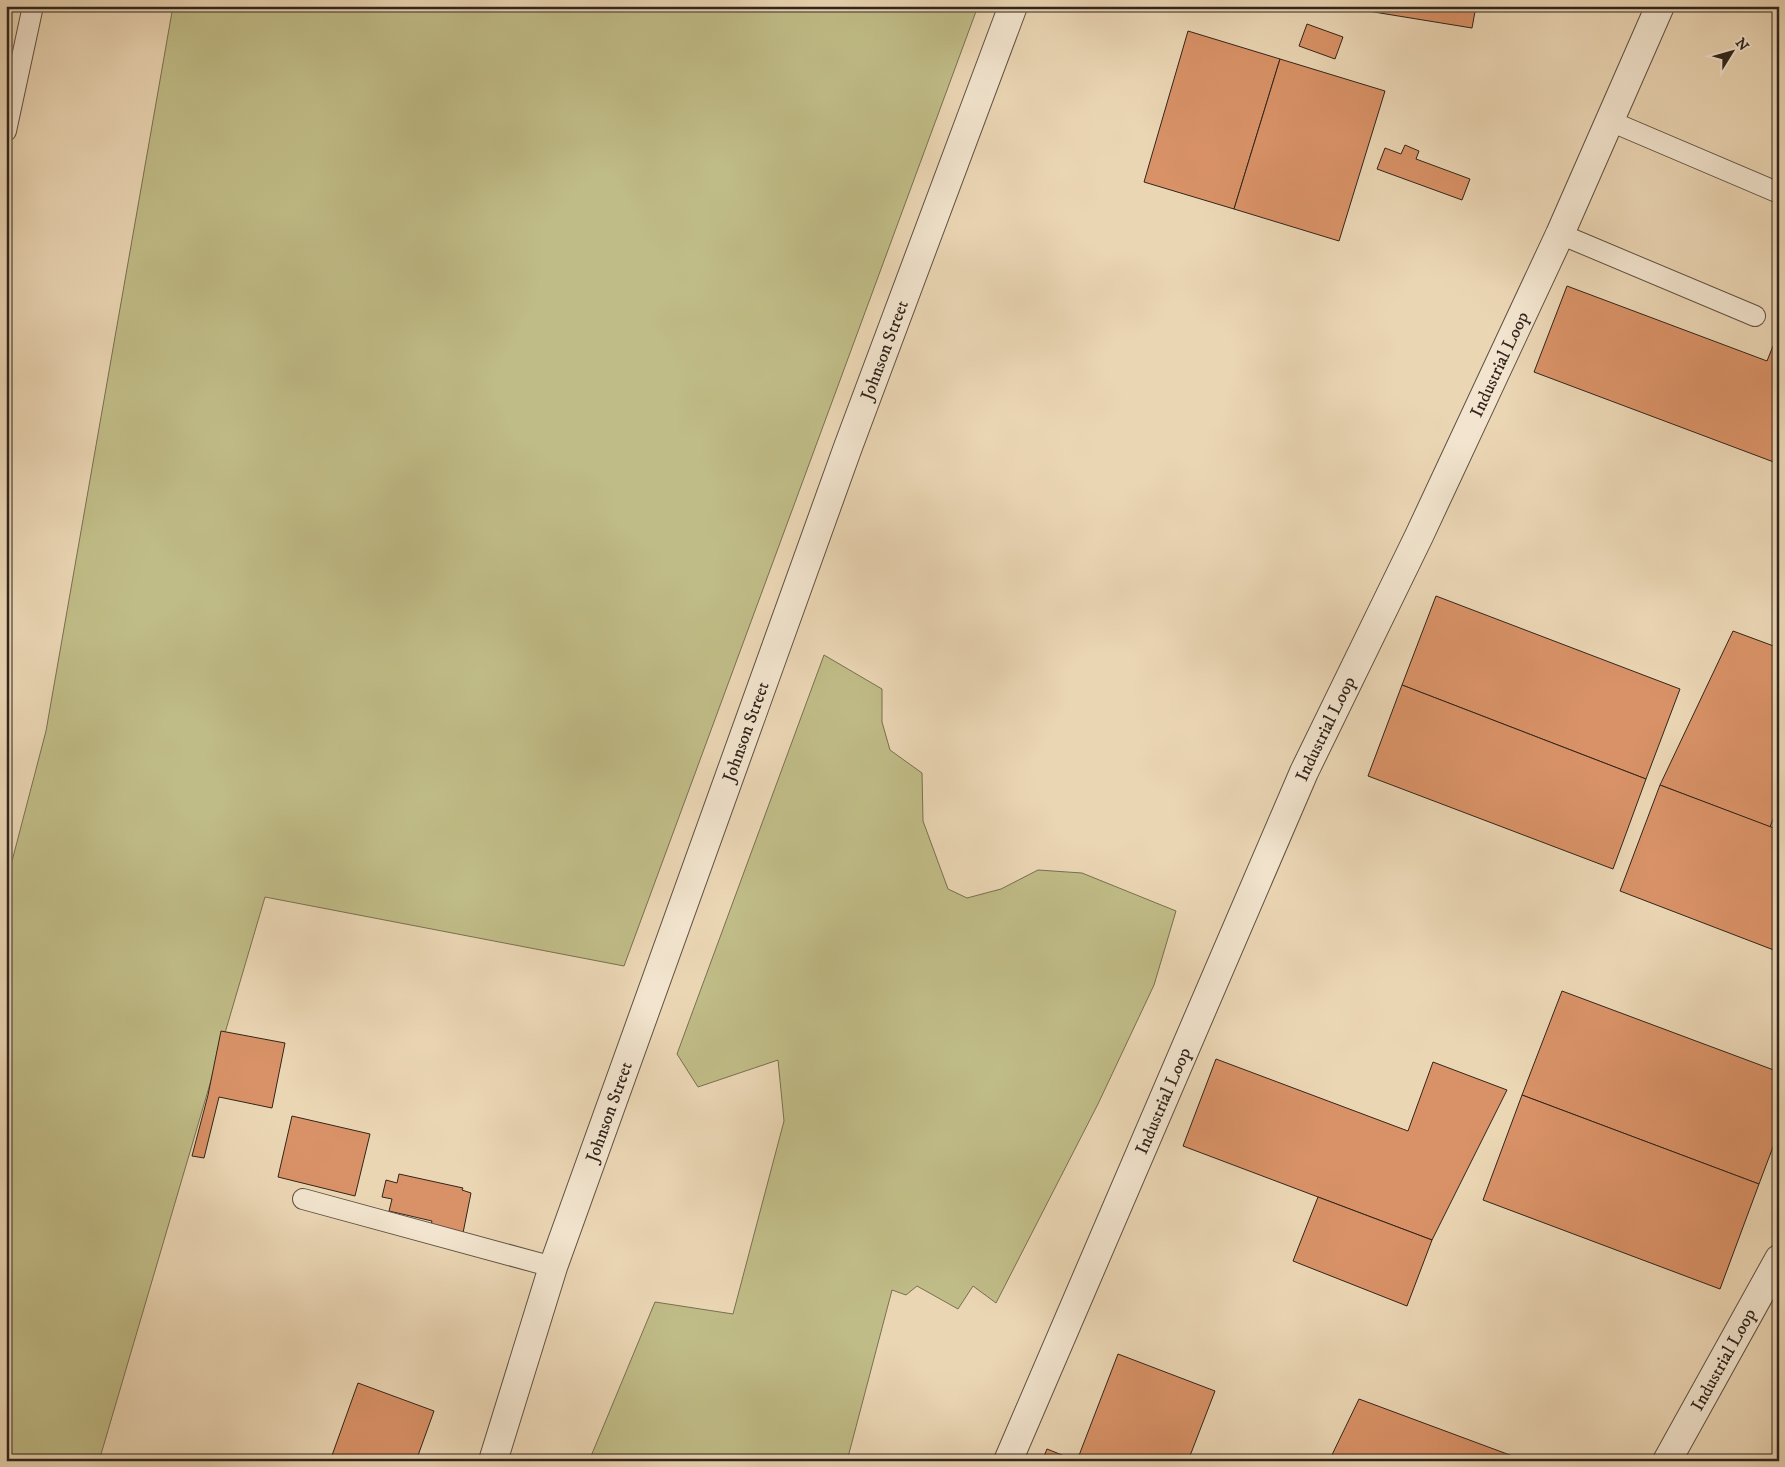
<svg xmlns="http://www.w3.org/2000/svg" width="1785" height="1467" viewBox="0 0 1785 1467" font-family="'IM FELL DW Pica',serif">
<rect width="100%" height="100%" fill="#ebd6b4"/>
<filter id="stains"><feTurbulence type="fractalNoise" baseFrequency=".004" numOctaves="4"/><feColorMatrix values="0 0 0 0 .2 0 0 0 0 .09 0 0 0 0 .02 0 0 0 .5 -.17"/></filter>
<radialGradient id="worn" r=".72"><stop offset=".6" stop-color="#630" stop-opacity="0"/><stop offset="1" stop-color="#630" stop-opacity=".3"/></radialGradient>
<g fill="#c0bc87" stroke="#787052">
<path d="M173,6H978L624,966L265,897L99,1461H6V884L46,731Z"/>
<path d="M824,655L882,689V722L890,750L922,773L923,821L948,889L967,898L1001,889L1038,870L1082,873L1176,911L1154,985L1098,1104L996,1303L973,1286L958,1309L917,1286L906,1295L892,1290L847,1461H589L655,1302L733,1314L784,1121L778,1060L698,1087L677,1054Z"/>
</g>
<g fill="#d99267" stroke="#31251c">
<path d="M1337,6H1476L1472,28Z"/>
<path d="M1307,24L1343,37L1335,59L1299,46Z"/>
<path d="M1188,31L1280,59L1234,209L1144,182Z"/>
<path d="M1280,59L1385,91L1339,241L1234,209Z"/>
<path d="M1405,145L1419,151L1416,159L1470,179L1462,200L1377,169L1385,148L1401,154Z"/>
<path d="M1567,286L1767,361L1779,331V464L1534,372Z"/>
<path d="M1436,596L1680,689L1646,779L1402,685Z"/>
<path d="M1733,631L1779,648V804L1770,827L1660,785Z"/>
<path d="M1402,685L1646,779L1613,869L1368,776Z"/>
<path d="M1660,785L1779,830V952L1620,891Z"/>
<path d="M1562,991L1779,1072V1131L1759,1184L1522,1095Z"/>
<path d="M221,1031L285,1043L272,1108L219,1097L204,1158L192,1156L208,1095Z"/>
<path d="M1216,1059L1408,1131L1433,1062L1507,1090L1432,1240L1183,1146Z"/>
<path d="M1522,1095L1759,1184L1720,1289L1483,1200Z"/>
<path d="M292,1116L370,1134L355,1196L278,1177Z"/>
<path d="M399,1174L463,1188L462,1190L471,1193L463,1233L431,1225L432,1221L389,1211L392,1199L382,1197L386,1180L397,1183Z"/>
<path d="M1318,1197L1432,1240L1407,1306L1293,1261Z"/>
<path d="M1118,1354L1215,1391L1188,1461H1086L1078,1458Z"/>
<path d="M358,1383L434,1411L416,1461H330Z"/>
<path d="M1359,1399L1526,1461H1329Z"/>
<path d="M1047,1449L1077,1461H1042Z"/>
</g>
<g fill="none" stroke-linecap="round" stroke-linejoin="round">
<g stroke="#605142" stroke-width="22">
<g id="service">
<path d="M1610,121L1779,193"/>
<path d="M6,131L33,6"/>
<path d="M1560,234L1755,316"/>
<path d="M303,1199L553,1267"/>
</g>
</g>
<g stroke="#605142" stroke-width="30">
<g id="minor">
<path id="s1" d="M493,1461L553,1267L848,447L1013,6"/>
<path id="s2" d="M1008,1461L1304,772L1419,536L1560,234L1660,6"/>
<path id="s3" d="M1667,1461L1779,1259"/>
</g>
</g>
<use href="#service" stroke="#f2e4ce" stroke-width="20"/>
<use href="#minor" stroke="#f2e4ce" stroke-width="28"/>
</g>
<g text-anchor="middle" stroke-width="4.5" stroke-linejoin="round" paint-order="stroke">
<g font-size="18" fill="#31251c" stroke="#f2e4ce">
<text dy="6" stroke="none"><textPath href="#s1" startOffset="1178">Johnson Street</textPath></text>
<text dy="6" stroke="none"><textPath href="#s2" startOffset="1202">Industrial Loop</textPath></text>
<text dy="6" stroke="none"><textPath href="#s2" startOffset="798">Industrial Loop</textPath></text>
<text dy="6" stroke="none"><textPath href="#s1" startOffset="772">Johnson Street</textPath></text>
<text dy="6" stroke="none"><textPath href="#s2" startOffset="392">Industrial Loop</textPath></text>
<text dy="6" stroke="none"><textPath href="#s1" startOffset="368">Johnson Street</textPath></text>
<text dy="6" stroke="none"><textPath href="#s3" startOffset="116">Industrial Loop</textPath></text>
</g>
</g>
<rect width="1785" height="1467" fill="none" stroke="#ebd6b4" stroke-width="25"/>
<rect x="8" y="8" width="1770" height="1452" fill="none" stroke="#31251c" stroke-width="2.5"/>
<rect x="12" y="12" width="1760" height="1442" fill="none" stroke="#31251c"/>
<g transform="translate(1732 52) rotate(53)" stroke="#f2e4ce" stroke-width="4" paint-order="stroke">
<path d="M0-4L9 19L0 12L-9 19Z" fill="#31251c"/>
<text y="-8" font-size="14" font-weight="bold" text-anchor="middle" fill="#31251c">N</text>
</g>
<rect width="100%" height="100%" filter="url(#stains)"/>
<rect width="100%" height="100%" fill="url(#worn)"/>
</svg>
